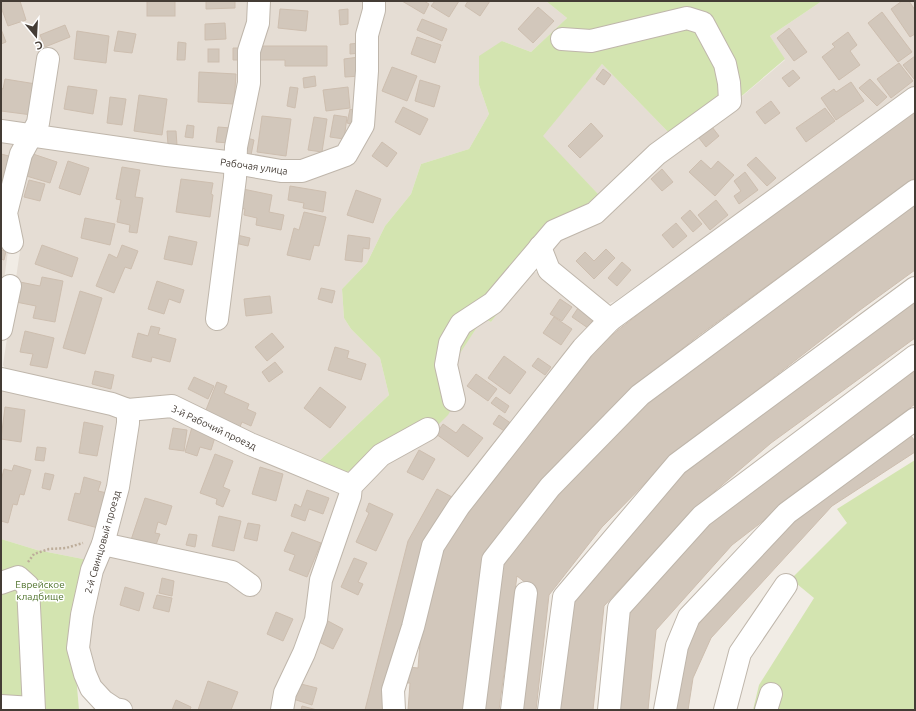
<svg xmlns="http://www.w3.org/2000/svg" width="916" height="711" viewBox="0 0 916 711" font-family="Ubuntu,sans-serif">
<rect width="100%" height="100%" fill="#f1ece5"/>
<g fill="#e5ddd4">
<path d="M1,1H255L228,151L176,152L1,124Z"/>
<path d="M264,1H368L361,111L336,154L303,165L249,159L248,115Z"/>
<path d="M379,1H546L567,18L531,52L502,41L479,85L489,114L469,149L421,164L411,194L385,226L367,263L342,289L344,318L351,329L380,358L389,395L316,464L129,403L9,373L3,365L20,251L9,214L31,142L242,172L349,157Z"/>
<path d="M822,1H915V88L615,301L605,305L550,267L554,236L683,146L785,60L770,36Z"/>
<path d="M602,64L672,136L599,195L542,136Z"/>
<path d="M1,137L14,141L16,148L9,244L1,302Z"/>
<path d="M537,272L545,275L597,321L496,451L452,497L365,710H286L356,487L430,433L447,415L456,401L450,367L483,318L491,322L526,274Z"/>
<path d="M1,384L112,414L118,421L106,515L88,560L37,550L1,539Z"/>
<path d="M168,411L342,488L311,617L276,710H119L91,671L86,619L134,420Z"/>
</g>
<g fill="#d3e4b0">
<path d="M546,1H822L770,36L785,59L683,146L672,136L602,64L543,136L599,195L572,215L491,322L483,318L451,367L456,401L448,415L430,433L343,474L316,464L389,395L380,358L351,329L344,318L342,289L367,263L385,226L411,194L421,164L469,149L489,114L479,85V56L502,41L531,52L567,18Z"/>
<path d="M915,460V710H753L759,685L814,598L791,579L847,523L837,509Z"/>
<path d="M1,539L37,550L88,560L74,652L79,710H1Z"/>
</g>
<g fill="#d2c7bb" stroke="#cdbeaf">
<path d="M1,1H20L26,20L8,26L1,7Z"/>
<rect x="147" y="1" width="28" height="15"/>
<path d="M206,1H235V8L206,9Z"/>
<path d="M402,1H424L429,4L424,14Z"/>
<path d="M435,1H459L449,17L431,6Z"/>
<path d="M468,1H490L480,16L465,6Z"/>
<path d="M902,1H909L915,10V34L910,37L891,9Z"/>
<path d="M538,7L554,21L533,43L518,29Z"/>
<path d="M280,9L308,11L306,31L278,28Z"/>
<path d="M348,9V24L340,25L339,10Z"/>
<path d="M882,12L912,52L898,62L868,23Z"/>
<path d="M422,19L447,29L442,41L417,30Z"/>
<path d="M225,23L226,39L205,40V24Z"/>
<path d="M65,25L70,37L45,47L40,35Z"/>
<path d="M789,28L807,52L794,61L777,38Z"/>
<path d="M1,29L6,42L1,44Z"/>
<path d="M77,31L109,36L106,63L74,59Z"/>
<path d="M118,31L136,34L132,53L114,51Z"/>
<path d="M848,32L857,45L850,51L860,65L839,80L822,57L835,47L832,44Z"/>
<path d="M417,37L441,45L435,63L411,54Z"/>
<path d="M178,42L186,43L185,60H177Z"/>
<path d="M360,43L361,53L350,54V44Z"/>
<path d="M259,46H327V66H285V60H259Z"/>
<path d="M233,48H241L240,60H233Z"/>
<rect x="208" y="49" width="11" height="13"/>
<path d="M915,56V78L914,79L903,65Z"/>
<path d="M359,57L361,76L345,77L344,59Z"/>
<path d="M899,63L913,81L891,98L877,79Z"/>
<path d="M392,67L417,76L407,101L382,91Z"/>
<path d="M603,69L611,75L604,85L596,79Z"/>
<path d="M793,70L800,78L789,87L782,78Z"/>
<path d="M199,72L236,74L234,104L198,102Z"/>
<path d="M315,76L316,86L304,88L303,78Z"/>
<path d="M5,79L36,84L32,115L1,111V88L3,89Z"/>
<path d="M870,79L887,97L877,106L859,88Z"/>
<path d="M420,80L440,86L434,107L415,101Z"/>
<path d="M851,82L864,101L836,120L821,98L834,89L836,92Z"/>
<path d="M68,86L97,90L93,114L64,109Z"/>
<path d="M290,87L298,88L295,108L287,106Z"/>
<path d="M348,87L350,108L326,111L323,90Z"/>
<path d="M139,95L167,99L162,135L134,131Z"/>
<path d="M110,97L126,99L122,125L107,123Z"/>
<path d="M771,101L780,113L765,124L756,112Z"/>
<path d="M403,107L428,119L420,135L395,122Z"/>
<path d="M825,108L835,121L806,142L796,128Z"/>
<path d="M350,109L358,111L355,125L347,123Z"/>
<path d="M915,110V178L698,336L632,389L484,557L466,710H408L410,683H405L408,667L418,668L421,630L446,542L509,454L589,353L716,253Z"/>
<path d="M334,115L347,117L344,139L330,137Z"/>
<path d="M262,116L291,119L286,156L257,152Z"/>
<path d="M314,117L327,119L322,152L308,150Z"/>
<path d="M591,123L603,136L580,158L568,146Z"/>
<path d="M187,125L194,126L193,138L185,137Z"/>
<path d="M218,127L231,128L229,143L216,142Z"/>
<path d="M712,127L719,136L706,147L699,138Z"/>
<path d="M167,131H176L177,145H168Z"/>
<path d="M247,138L254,140L251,155L244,154Z"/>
<path d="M382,142L397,153L387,167L372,156Z"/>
<path d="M30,153L57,162L50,183L23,175Z"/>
<path d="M1,154L13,157L1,202Z"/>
<path d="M756,157L776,178L767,186L747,165Z"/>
<path d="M701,160L711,169L718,161L734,175L715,196L689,172Z"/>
<path d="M68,161L89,168L80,195L59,188Z"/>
<path d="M122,167L140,170L135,197L143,198L137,233L129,232L130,225L117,222L121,200L116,199Z"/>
<path d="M662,169L673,182L662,191L651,179Z"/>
<path d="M745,172L758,190L739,204L734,196L741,191L734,181Z"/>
<path d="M181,179L213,183L211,194L213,195L210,217L176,212Z"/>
<path d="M29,180L45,184L40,201L24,197Z"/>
<path d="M290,186L326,192L323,212L303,208L304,203L288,200Z"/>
<path d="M243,189L272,195L269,212L284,215L281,230L256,225L257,218L244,215L245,209L240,208Z"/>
<path d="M356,190L381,199L373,223L347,215Z"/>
<path d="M716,200L728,215L710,230L698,215Z"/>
<path d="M915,202V270L860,310L670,458L602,527L549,595L536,710H518L531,587L517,576L499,710H480L501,560L559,486L645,403Z"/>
<path d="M690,210L702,224L693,232L681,218Z"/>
<path d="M304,212L326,217L319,246L314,245L310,260L287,255L294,228L299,230Z"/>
<path d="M85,218L115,224L110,245L81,238Z"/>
<path d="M676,223L687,236L673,248L662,235Z"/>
<path d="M237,235L250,238L248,246L235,243Z"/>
<path d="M348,235L370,238L369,249L363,248L362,262L345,260Z"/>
<path d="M169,236L197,242L192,265L164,259Z"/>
<path d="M42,245L78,258L72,277L35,264Z"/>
<path d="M122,245L138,251L131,269L125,267L114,293L96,286L109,254L117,258Z"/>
<path d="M606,249L615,258L594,279L576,261L585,252L594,261Z"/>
<path d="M1,250L6,251L4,260L1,259Z"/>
<path d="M622,262L631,270L617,286L608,278Z"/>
<path d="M42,277L63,281L55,322L33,318L36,306L16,302L20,282L40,286Z"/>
<path d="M157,281L184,290L180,303L169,299L164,314L148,309Z"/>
<path d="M321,288L335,291L332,303L318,299Z"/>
<path d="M80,291L102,298L85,354L63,348Z"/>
<path d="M270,296L272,313L246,316L244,299Z"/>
<path d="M915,298V338L771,443L694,509L604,606L593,710H560L570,599L675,479L716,443Z"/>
<path d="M560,299L572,307L562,321L550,314Z"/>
<path d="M578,308L594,318L588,328L572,317Z"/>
<path d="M554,317L572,329L561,345L543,333Z"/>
<path d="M151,326L160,328L158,334L176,339L170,362L152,357L151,362L132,357L138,333L148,336Z"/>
<path d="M25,331L54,338L47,368L30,365L33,354L20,352Z"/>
<path d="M272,333L284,347L267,361L255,347Z"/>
<path d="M335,347L349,351L347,358L366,364L361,380L328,370Z"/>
<path d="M504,356L526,372L510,394L488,378Z"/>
<path d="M538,358L551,367L545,375L532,366Z"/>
<path d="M275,362L283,372L269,382L262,372Z"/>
<path d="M915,362V404L732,545L656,630L648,710H614L624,613L711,517Z"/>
<path d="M95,371L114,375L111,389L92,384Z"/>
<path d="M476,374L497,389L488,401L467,386Z"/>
<path d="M194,377L214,386L208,399L188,389Z"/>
<path d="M217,382L227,386L224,393L249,404L247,409L256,413L251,426L242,422L239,429L204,415Z"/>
<path d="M320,387L346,407L330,428L304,408Z"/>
<path d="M496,397L509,406L505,413L491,403Z"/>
<path d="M5,407L25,410L21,442L1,439Z"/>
<path d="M499,415L512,424L506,432L493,424Z"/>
<path d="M84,422L103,426L97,456L79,453Z"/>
<path d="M443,424L456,433L463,424L483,438L468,457L436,434Z"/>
<path d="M192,427L216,434L211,450L200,447L197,456L185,452Z"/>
<path d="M173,428L187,430L184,451L169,449Z"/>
<path d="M911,436L915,441V452L832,506L711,638L693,678L688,710H673L683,650L697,626L791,517L823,493Z"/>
<path d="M37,447L46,448L44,461L35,460Z"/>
<path d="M419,450L435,459L423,480L407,472Z"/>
<path d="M215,454L233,461L223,487L230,490L223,507L216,504L217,499L200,493Z"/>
<path d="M14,465L31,470L24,495L20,494L17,505L13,504L8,523L1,521V481L4,469L12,471Z"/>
<path d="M260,467L283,474L276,501L252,494Z"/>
<path d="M45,473L54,475L50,490L42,488Z"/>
<path d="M84,477L101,482L98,491L107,493L98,528L68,520L75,493L80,494Z"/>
<path d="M437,489L452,497L425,545L382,710H365L408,541Z"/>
<path d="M307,490L329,498L323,514L309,509L305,521L291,516L295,504L301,507Z"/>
<path d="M145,498L172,506L166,525L158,522L155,533L160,534L154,550L131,540Z"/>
<path d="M369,503L393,514L376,551L356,542L369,513L366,511Z"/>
<path d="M219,516L241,521L234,551L212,546Z"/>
<path d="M248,523L260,525L257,541L244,538Z"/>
<path d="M292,532L321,543L307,577L289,570L295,555L284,551Z"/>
<path d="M189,534L197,535L195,547L186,545Z"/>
<path d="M354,558L367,563L358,582L363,584L358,595L341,587Z"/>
<path d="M162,578L174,581L172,596L159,593Z"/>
<path d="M125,587L144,593L139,611L120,605Z"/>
<path d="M157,595L172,598L169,612L153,608Z"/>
<path d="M276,612L293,619L283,641L267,634Z"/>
<path d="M328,621L343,629L333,649L317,641Z"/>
<path d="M208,681L238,692L231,710H198Z"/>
<path d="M297,683L317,688L312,705L293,699Z"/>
<path d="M176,700L191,707L190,710H172Z"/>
<path d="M302,706L317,710H301Z"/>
</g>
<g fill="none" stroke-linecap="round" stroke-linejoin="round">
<g stroke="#bfb6ab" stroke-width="24">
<g id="minor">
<path d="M1,131L167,155L235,163L281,171H302L346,155L363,125L367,71V35L374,10V1"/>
<path d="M12,242L6,213L21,154L38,123L48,59"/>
<path d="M540,247L549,270L610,320L915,98"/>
<path d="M217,319L235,178L236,147L249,83V51L258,23L259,1"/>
<path d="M1,329L10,286"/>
<path d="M1,379L112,404L128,410L172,406L250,444L351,486"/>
<path d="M454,400L446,365L450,343L461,324L493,303L554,231L595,213L657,154L730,101L729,83L725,64L703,23L687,18L591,41L562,39"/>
<path d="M103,544L232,572L250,585"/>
<path d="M1,583L18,577L28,586L34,710"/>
<path d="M1,706L33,708"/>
<path d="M121,710L115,709L103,701L91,688L85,674L78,648L82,615L92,570L103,544L118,487L128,423V410"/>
<path d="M282,710L285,693L304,653L316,620L321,580L350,496L351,486L381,455L428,429"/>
<path d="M394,710L393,690L413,627L433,546L459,506L583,348L610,320"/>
<path d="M474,710L493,560L550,487L640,395L915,191"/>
<path d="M512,710L526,593"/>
<path d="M549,710L564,597L677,464L915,288"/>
<path d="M609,710L619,608L702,516L915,356"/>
<path d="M665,710L677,646L689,617L787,513L915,419"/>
<path d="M725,710L740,653L786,585"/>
<path d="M766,710L771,694"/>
</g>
</g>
<path stroke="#bdad9a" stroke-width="2.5" stroke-dasharray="2 2" stroke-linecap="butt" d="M28,562L34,554L49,549L66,548L83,543"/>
<use href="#minor" stroke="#fff" stroke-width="22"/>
</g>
<g text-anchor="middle" stroke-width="3" stroke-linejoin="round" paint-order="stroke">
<g font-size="10" fill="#443c35" stroke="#fff">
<text transform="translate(254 166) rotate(8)" y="4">Рабочая улица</text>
<text transform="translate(214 427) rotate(25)" y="4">3-й Рабочий проезд</text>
<text transform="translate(102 542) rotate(-74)" y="4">2-й Свинцовый проезд</text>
</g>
<g font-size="10" fill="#4f722c" stroke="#fff">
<text x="40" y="588">Еврейское<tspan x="40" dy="12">кладбище</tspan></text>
</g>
</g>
<rect width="916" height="711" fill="none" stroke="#443c35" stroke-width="4"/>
<g transform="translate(36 36) rotate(162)" stroke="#ffffff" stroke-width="3" paint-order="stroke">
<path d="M0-3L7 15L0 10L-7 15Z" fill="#443c35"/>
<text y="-6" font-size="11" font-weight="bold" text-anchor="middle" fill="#443c35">С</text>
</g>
</svg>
